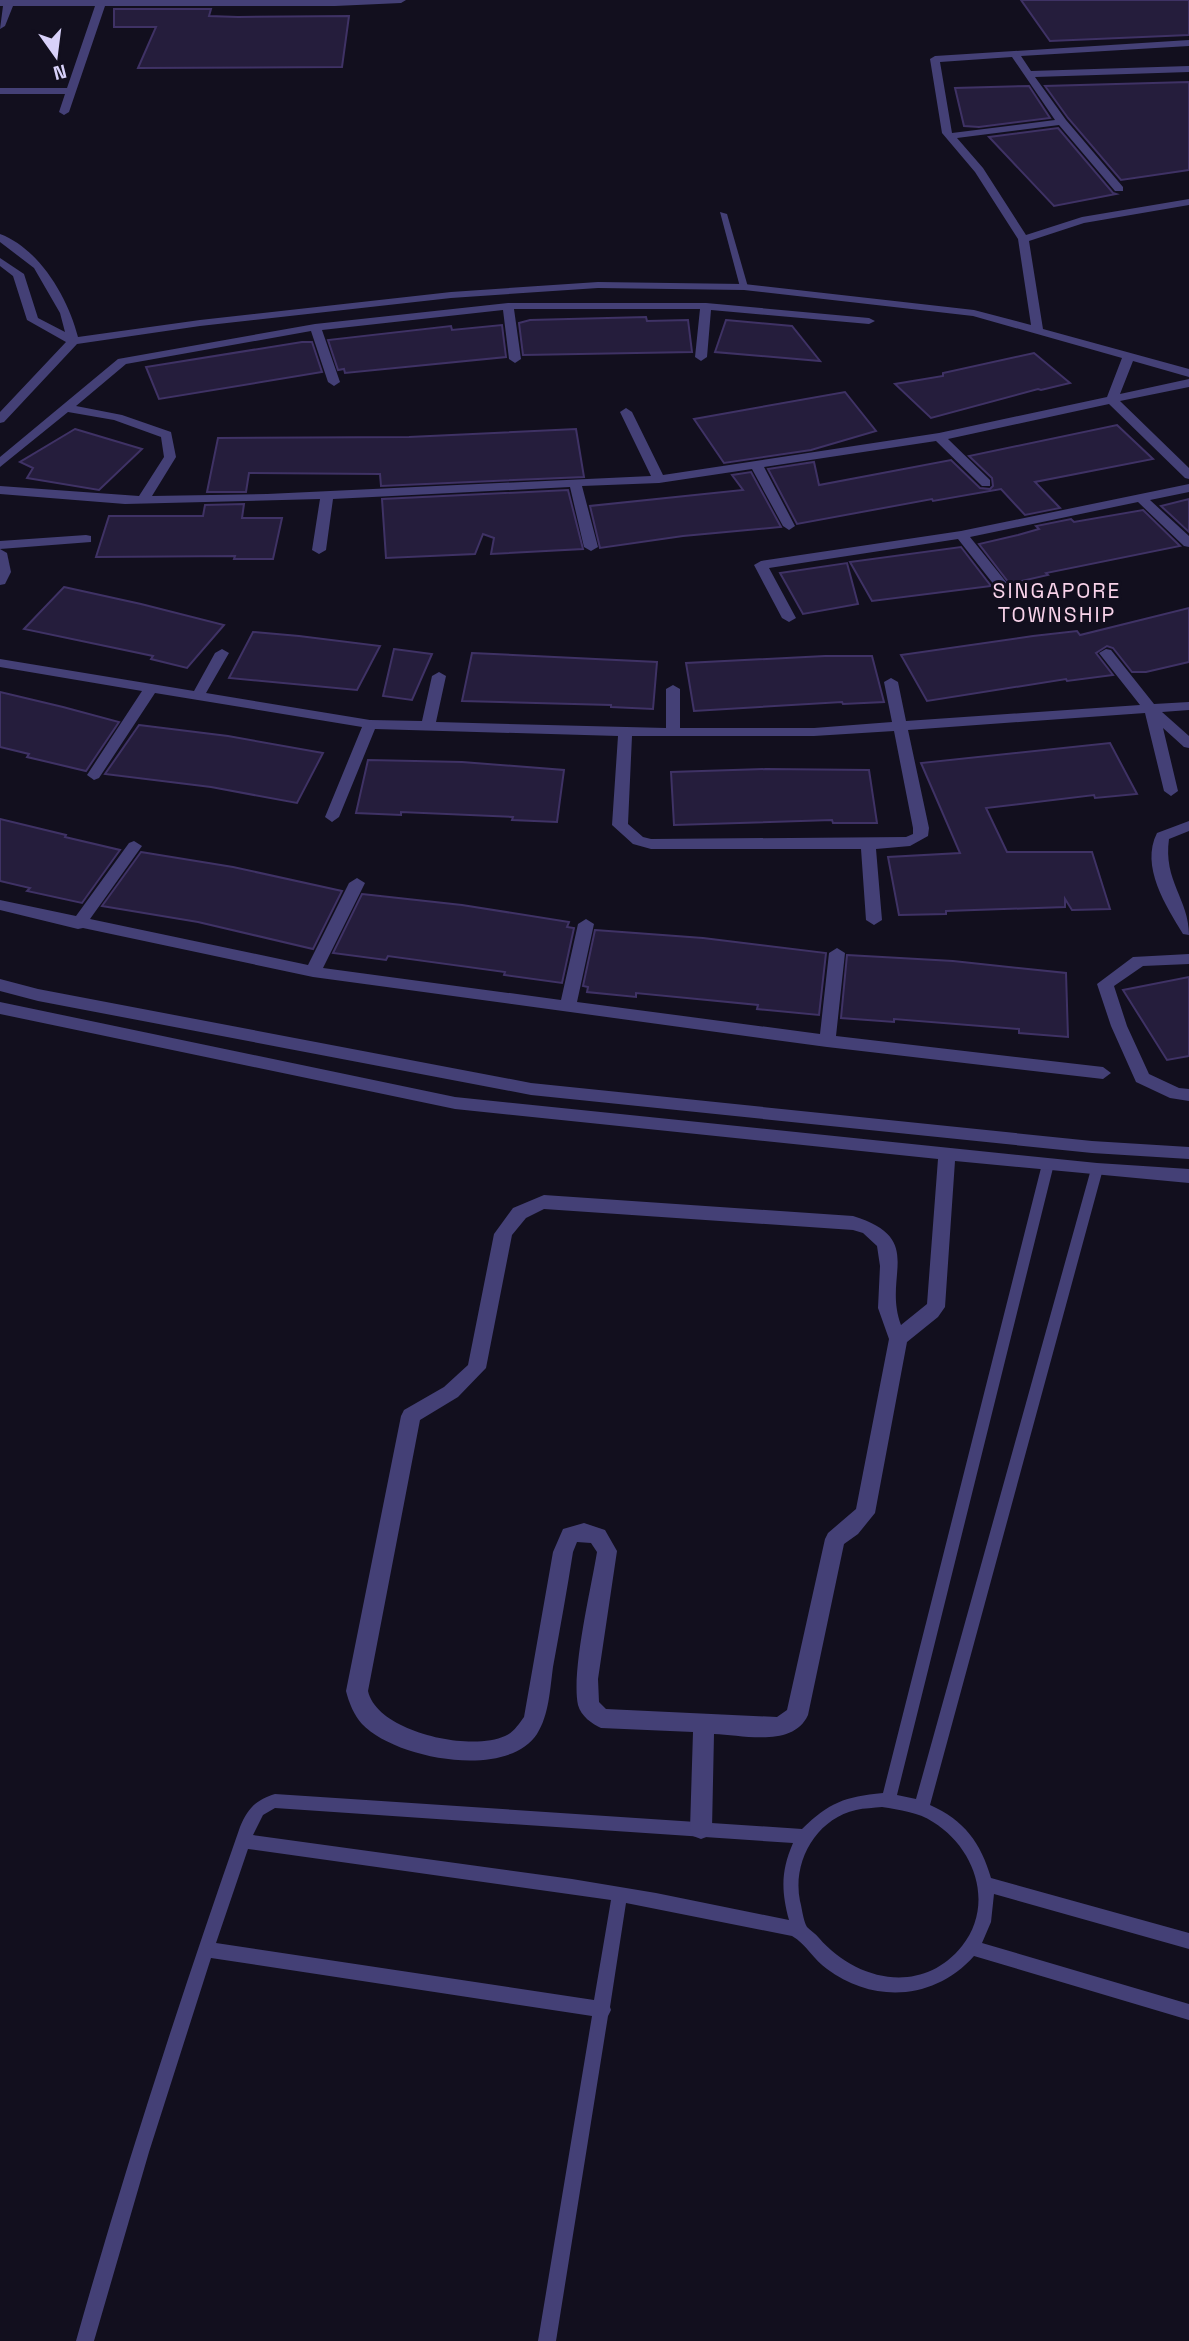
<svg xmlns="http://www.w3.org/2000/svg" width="1189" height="2341" viewBox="0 0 1189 2341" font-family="'Space Grotesk',sans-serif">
<rect width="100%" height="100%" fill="#120f1e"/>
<g fill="#251d3c" stroke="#3f3265" stroke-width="2">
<path d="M1021,0H1189V35L1050,41Z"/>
<path d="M114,9H211L209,16L238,17L349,16L342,67L138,68L156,27H114Z"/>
<path d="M1189,82V170L1121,180L1068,118L1045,86Z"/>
<path d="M1029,86L1050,118L979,127L964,126L955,88Z"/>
<path d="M1058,128L1113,193L1116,194L1054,206L989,137Z"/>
<path d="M646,317L647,321L688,320L692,352L523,355L519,323L530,320Z"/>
<path d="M726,320L792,326L820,361L715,352Z"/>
<path d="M502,325L506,357L345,373L344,369L338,370L328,340L451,326L452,330Z"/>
<path d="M302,342H312L322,372L159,399L146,367Z"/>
<path d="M1034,353L1070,383L1041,390L1038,389L931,418L895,384L943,376V373Z"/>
<path d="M845,392L876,431L811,450L724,463L694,419Z"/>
<path d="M1117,425L1153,459L1035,482L1060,508L1025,515L1001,489L933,501L932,499L797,524L768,469L814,462L819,485L951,460L980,488L990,489L993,486L992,478L969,456Z"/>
<path d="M75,429L142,449L99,490L27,478L33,468L20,462Z"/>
<path d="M576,429L584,477L381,486L380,474L249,473L246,492H207L218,438L409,437Z"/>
<path d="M751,472L781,527L683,536L600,548L590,506L743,490L732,475Z"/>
<path d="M568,490L583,549L491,554L494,538L483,534L475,554L386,558L382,499Z"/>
<path d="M1189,499V532L1161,506Z"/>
<path d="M244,504L242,518H282L273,559H234L235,556L96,557L109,516H203L205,505Z"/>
<path d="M1143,510L1180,546L1046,573L1048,575L1013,583H1009L979,544L1018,535L1039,529L1036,526L1071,519L1074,522Z"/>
<path d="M961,547L991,586L872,601L850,562Z"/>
<path d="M847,563L858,604L803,614L780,573Z"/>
<path d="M64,587L141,604L224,625L187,668L151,659L153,656L24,629Z"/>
<path d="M1189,608V662L1146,672H1132L1113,648L1107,646L1096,653L1113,675L1067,681L1066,679L927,701L901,655L1033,636L1077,631L1080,635Z"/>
<path d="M253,632L299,636L380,646L357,690L229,678Z"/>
<path d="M394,649L432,654L412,700L383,696Z"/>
<path d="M472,653L657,662L653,709L611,707V705L462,701Z"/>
<path d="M825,656H872L884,702L843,704L842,702L694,711L686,663Z"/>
<path d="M0,692L63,707L119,722L86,771L27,757L29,754L0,747Z"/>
<path d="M139,725L228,736L323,753L297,803L211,787L105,774Z"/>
<path d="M1110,743L1137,794L1095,798L1094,795L986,808L1007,852H1092L1110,909L1072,910L1065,899V907L946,911V914L899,915L888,857L960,853L921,763Z"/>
<path d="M368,760L462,762L564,770L557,822L512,820L513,817L401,812V815L356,813Z"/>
<path d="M766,769L869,770L877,823H833L832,820L674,825L671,772Z"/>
<path d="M0,819L66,835L65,837L120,850L82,903L27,891L30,888L0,881Z"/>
<path d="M141,852L233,867L342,891L313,949L198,922L102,906Z"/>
<path d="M362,894L462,905L569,922L567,927L574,928L562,983L504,975L505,972L388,956L386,960L333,953Z"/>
<path d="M595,930L703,938L826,953L819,1015L757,1009L758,1005L636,993V997L587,992L588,987L583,986Z"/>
<path d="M847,955L953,961L1066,973L1068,1037L1019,1033V1029L894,1019V1022L841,1018Z"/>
<path d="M1189,977V1056L1167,1060L1123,990Z"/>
</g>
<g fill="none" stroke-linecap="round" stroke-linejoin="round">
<g fill="#444076" fill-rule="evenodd">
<path d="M720,212L727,214L748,287L747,289L740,287Z"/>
<path d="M1048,1159L1054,1164L897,1795L916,1799L1091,1169L1093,1166H1101L1103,1169L930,1805C964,1820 981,1843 991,1878L1189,1933V1949L994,1894L991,1922L982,1943L1189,2004V2020L974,1956C935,2000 874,2004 827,1969C814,1960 806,1944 792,1936L626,1903L610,2007L611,2010L608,2016L556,2341H538L592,2016L211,1958L149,2152L94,2341H76C125,2167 181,1996 240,1827C248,1808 256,1800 275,1794L802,1829C830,1802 844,1797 883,1793L1042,1164ZM882,1807C900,1810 918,1812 933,1822C975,1848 995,1904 962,1946C922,1996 856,1981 819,1938C816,1934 810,1930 807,1927C803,1920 802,1908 800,1901C792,1862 816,1819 856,1810C864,1808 874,1808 882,1807ZM275,1808L793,1843C781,1871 781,1890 789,1920L656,1893L572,1879L253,1835L263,1815ZM248,1849L611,1900L594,2000L216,1943Z"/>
</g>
<g fill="#444076" fill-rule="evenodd">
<path d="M0,0H406L401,3L335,6H105L69,112L64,115L59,112L65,94H0V88H67L95,6H13L5,26L0,29L3,6H0Z"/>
<path d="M1189,40V46L1021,56L1031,71L1189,66V72L1035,77L1066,120L1123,187V191H1115L1059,125L957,138L983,168L1026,235L1082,217L1189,199V205L1084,223L1029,241L1043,329L1189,369V377L1133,361L1120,394L1189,379V387L1120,401L1189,468V479L1185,478L1109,404L948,439L990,480V486H982L936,441L764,467L795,526L789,530L783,526L752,469L659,483L582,486L598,547L591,551L584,547L570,487L333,499L326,550L319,554L312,550L320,499L125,504L0,494V486L139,496L164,457L161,437L114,420L68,412L0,467V457L118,359L315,324L508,303H706L869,318L875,321L869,324L711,310L707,357L701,361L695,357L700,309H514L521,359L515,363L509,359L503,310L322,330L340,382L334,386L328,382L311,331L126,364L76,406L122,415L171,432L176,457L152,496L267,494L651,476L620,412L626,408L632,412L663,475L939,433L1107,397L1122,358L973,316L744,290L598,288L451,298L200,326L77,344L4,422L0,423V412L66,342L27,320L13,276L0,266V258L24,274L38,318L65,332L60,313L34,268L0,242V234C40,249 68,298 78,337L200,320L451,292L598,282L744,284L974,310L1031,325L1018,239L975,172L942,133L930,59L935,56ZM1012,57L1055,120L952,133L940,62Z"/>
<path d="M1189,484V492L1150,500L1189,536V547L1184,546L1138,502L970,537L1007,583L1000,587L995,586L958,539L769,568L796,618L789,622L782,618L754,565L761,561L961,531Z"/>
<path d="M86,535L91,536V542L0,549V541Z"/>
<path d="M0,549L7,553L11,572L5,584L0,585Z"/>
<path d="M222,649L229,653L206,693L370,720L422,721L432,676L439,672L446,676L436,722L666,728V689L673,685L680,689V728H814L892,722L884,682L891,678L898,682L906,721L1140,705L1099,653L1106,649L1111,650L1154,704L1189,702V710L1162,712L1189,736V748L1184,747L1163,728L1178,791L1171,796L1164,791L1145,713L908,730L929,828L928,836L910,846L876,849L882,920L874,925L866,920L861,849H651L633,844L612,825L618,736L375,729L339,817L332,822L325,817L362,727L155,693L99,778L94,780L87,775L142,691L0,667V659L194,691L215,653ZM894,731L913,828V834L906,837L651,839L643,837L628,824L632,736H814Z"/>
<path d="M1189,821V831L1169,839C1163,881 1189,899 1189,935L1183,934C1166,906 1140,866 1157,833Z"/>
<path d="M134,841L142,846L90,919L308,965L349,883L357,878L365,883L323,968L561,1000L578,924L586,919L594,924L577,1002L820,1034L829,953L837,948L845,953L836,1036L1103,1067L1111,1073L1103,1079L827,1047L313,977L83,928L78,929L0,910V900L76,916L129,843Z"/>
<path d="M1189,954V964L1143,966L1114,986L1127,1026L1149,1074L1179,1088L1189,1089V1101L1170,1098L1136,1082L1111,1026L1097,984L1133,957Z"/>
<path d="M0,979L38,989L531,1083L1092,1141L1189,1147V1159L1092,1153L531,1095L38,1001L0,991Z"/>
<path d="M0,1002L455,1097L1097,1163L1189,1169V1183L955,1161L945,1307L938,1317L907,1342L875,1513L858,1534L844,1544L808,1715C793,1748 743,1735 714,1734L712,1829L709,1836L701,1839L693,1836L690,1829L693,1732L601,1728C592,1724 581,1716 578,1705C571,1672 591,1589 597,1552L591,1543L577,1542L573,1552C567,1590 560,1629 553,1667C550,1689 549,1715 537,1734C507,1780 395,1759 362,1724C354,1715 349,1703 346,1691L401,1416L404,1410L444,1387L468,1365L494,1234L513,1208L544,1195L853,1216C927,1239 882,1275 901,1325L927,1304L938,1159L455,1109L0,1014ZM544,1209L853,1230L863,1233L877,1246L880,1266L878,1308L889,1339L856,1509L828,1533L825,1539L787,1710L777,1717L606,1709L599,1702L598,1679L617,1551L605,1530L584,1523L563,1529L553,1552L524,1717C519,1724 513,1733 505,1736C470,1752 377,1732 368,1691L420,1420L458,1397L486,1368L512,1235L526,1218Z"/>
</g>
</g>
<g text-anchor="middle" stroke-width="6" stroke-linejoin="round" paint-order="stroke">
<g font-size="21" letter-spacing="2" fill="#f9d3ea" stroke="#120f1e">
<text x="1057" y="598">SINGAPORE<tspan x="1057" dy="24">TOWNSHIP</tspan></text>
</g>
</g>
<g transform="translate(56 56) rotate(166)" stroke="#120f1e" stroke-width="5" paint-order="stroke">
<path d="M0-5L12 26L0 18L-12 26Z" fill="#d8d1f9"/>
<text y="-10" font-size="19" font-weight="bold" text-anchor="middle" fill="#d8d1f9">N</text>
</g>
</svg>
